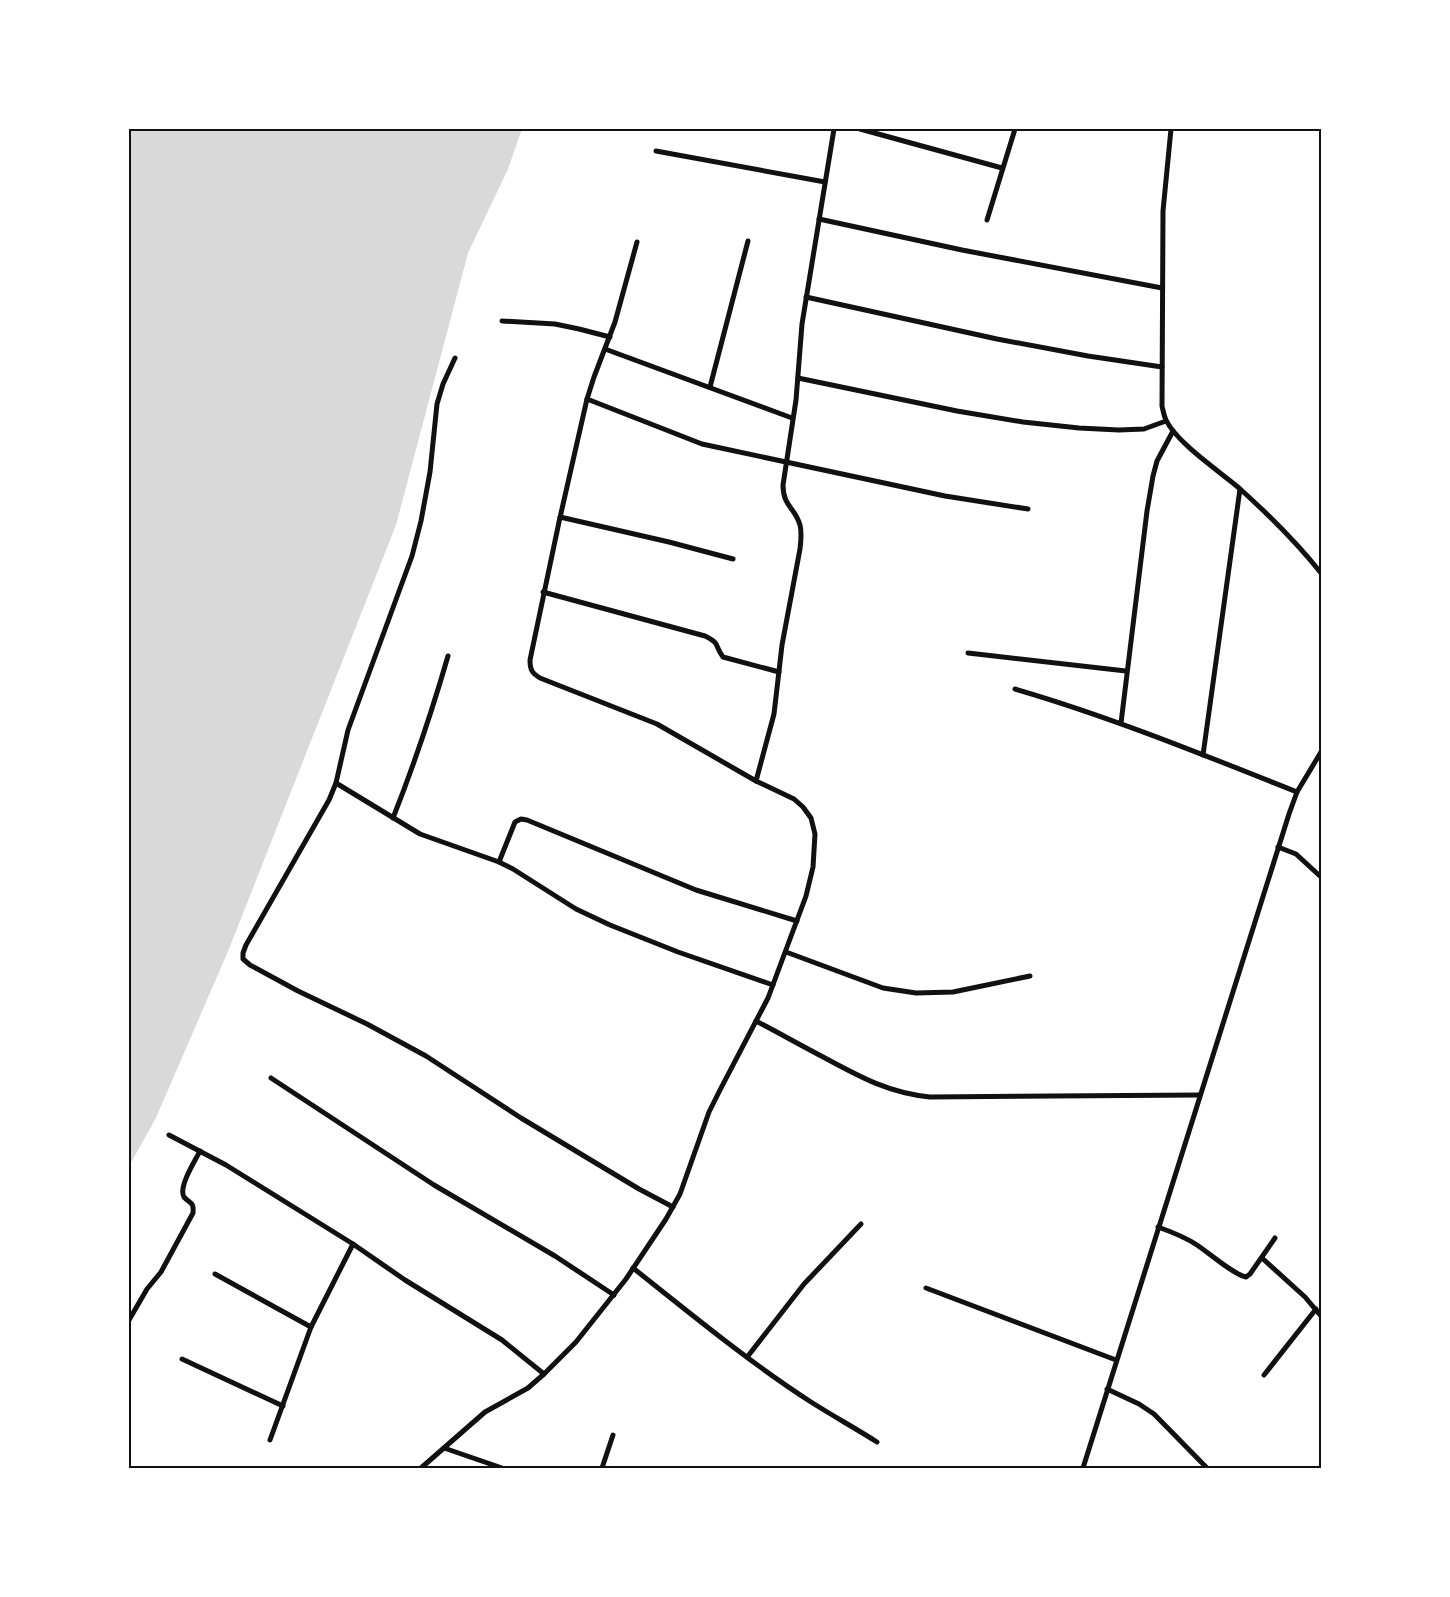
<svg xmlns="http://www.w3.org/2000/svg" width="1450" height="1597" viewBox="0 0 1450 1597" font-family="Manrope,sans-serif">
<rect width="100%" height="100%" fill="#fff"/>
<path fill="#d9d9d9" d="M129,129H522L508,169L468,253L396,525L229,949L155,1120L129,1166Z"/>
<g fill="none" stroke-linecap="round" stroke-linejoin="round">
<g stroke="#111" stroke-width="5">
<path d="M860,129L1002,168"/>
<path d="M1171,129L1163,211L1162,406C1163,410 1164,416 1166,420C1177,443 1219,471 1239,488C1268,514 1297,543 1321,573"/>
<path d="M656,151L825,182"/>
<path d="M819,219L962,250L1162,288"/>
<path d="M987,220L1015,129"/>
<path d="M806,297L997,339L1088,356L1162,367"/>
<path d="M502,321L555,324L579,329L610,337"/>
<path d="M605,349L792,418"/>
<path d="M455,358L443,384L437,404L430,472L421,521L412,556L348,730L336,783L329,800L246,945L243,953V959L250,965L298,991L367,1024L426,1056L521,1118L639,1189L673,1207"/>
<path d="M798,378L957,411L1023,422L1079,428L1119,430L1144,429L1166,421"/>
<path d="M710,387L748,241"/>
<path d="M587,399L702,444L945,496L1028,509"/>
<path d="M560,517L669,542L733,559"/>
<path d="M543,592L705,636C721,644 714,645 723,657L779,672"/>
<path d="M968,653L1126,671"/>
<path d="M1015,689C1111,717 1204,755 1297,792"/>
<path d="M1121,723L1147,511L1153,476L1157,461L1173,431"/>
<path d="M1203,755L1240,489"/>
<path d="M756,781L774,714L782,645L800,549C801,541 802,533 800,525C795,507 783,507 783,485L796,400L802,324L834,129"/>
<path d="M336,783L420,834L499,862L513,869L576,909L610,925L678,952L773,985"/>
<path d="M393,818C414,765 432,711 448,656"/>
<path d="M1278,847L1296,854L1321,877"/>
<path d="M499,862L515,822L521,819L527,820L696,890L797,921"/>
<path d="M786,952L883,988L916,993L953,992L1030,976"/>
<path d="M756,1021C779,1033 802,1046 825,1058C860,1077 889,1093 930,1097L1200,1095"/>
<path d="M271,1078L434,1185L555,1256L614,1295"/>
<path d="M169,1135L226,1165L353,1244L405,1280L502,1340L544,1374"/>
<path d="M1158,1227C1172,1232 1185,1237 1197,1245C1209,1253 1234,1275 1246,1277L1250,1274L1275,1238"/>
<path d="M1262,1258L1305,1297L1321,1316"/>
<path d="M633,1268C691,1314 749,1362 811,1402C833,1416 855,1428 877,1442"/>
<path d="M215,1274L311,1327"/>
<path d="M926,1288L1116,1360"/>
<path d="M129,1320L147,1289L161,1272L193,1213C194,1201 190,1204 184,1197C178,1187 195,1161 200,1151"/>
<path d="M748,1356L804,1284L861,1224"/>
<path d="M182,1359L283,1406"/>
<path d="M1264,1375L1316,1309"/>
<path d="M1107,1389L1139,1404L1154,1414L1207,1468"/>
<path d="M270,1440L311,1327L353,1244"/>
<path d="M444,1448L502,1468"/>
<path d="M421,1468L485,1412L528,1388L544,1374L576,1342L626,1279L666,1219L680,1194L709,1112L720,1090L768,998L806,896L813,867L815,834L811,818L803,807L794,799L756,781L657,724L540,678C532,673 530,670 530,660L559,522L587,399L594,377L615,322L637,242"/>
<path d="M602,1468L613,1435"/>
<path d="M1083,1468L1289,814L1297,792L1321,752"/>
</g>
</g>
<rect width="1450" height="1597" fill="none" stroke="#ffffff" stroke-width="260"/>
<rect x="130" y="130" width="1190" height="1337" fill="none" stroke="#111" stroke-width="2"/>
</svg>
